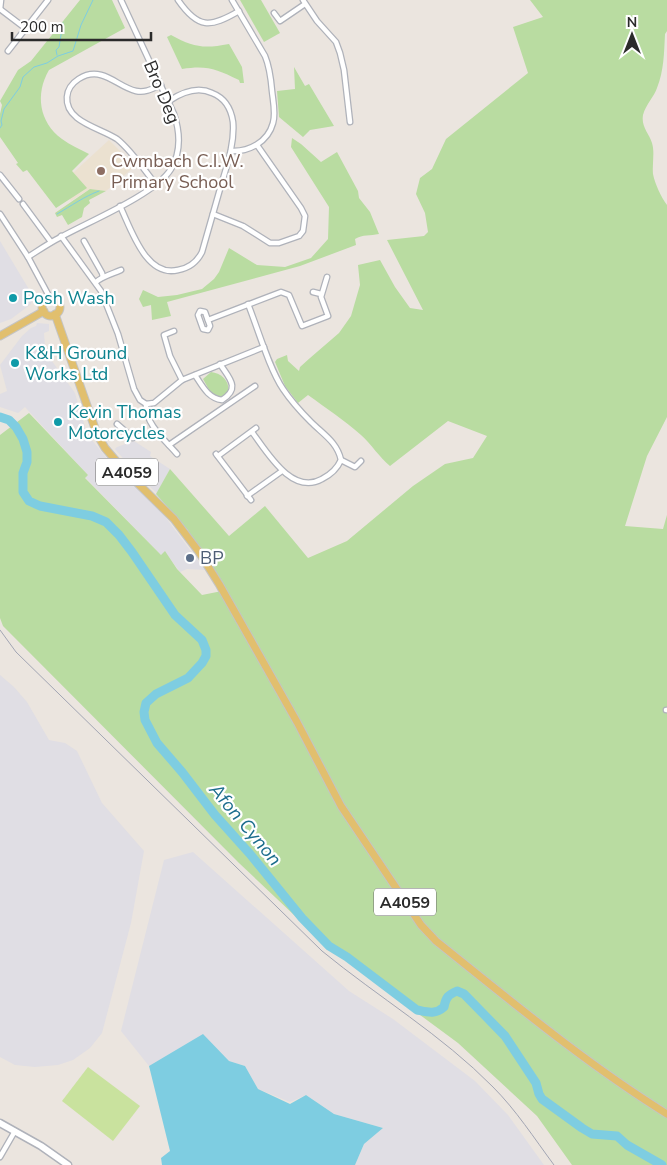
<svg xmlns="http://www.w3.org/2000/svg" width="667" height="1165" viewBox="0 0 667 1165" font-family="'Nunito Sans',sans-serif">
<rect width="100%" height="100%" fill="#ebe5df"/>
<g fill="#e0dee4">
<path d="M0,241L30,291L33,299L31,304L11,319L0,323Z"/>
<path d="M37,323L49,324V331L44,333L45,345L49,357L75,393L86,430L91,439L121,476L122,474L160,510L205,570L187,569L180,572L165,552L161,555L85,477L88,475L25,407L18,413L0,407V394L7,391L0,365L22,336L31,328L36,326Z"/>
<path d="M134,441L151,452L150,456L170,469L157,493L140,478L115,449L117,447Z"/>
<path d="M0,675L14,687L27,702L49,740L65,743L77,751L102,803L144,851L131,923L102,1033L90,1048L73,1060L58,1065L35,1067L15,1065L0,1057Z"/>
<path d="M193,852L349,991L393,1019L475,1081L508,1115L544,1165H355L364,1144L383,1128L334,1114L306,1095L290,1102L258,1089L245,1066L229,1061L203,1035L149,1066L121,1031L164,860Z"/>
</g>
<path fill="#ebe1d0" d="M109,140L135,166L106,191L90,189L71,201L57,182L72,171L74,172Z"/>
<g fill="#b9dca1">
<path d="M80,0H112L125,28L49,70C35,94 39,122 62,139C70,145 80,149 89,154L72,171L87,188L56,208L27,170L23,172L16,164L18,163L0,137V114L2,105L0,101L18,70L31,61Z"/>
<path d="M240,0H261L280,33L264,42Z"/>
<path d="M530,0H667V31L665,34C664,53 664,70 657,88C654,97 646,104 643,115C641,127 649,133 652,143C655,153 652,163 653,174C655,184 661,197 667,205V417L647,456L625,526L663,529L667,515V1165H572L537,1116L458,1043L328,947L239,863L3,626L0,618V435L29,413L88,475L85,478L161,555L165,551L177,569L202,595L227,590L187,529L156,494L170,469L229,536L265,506L308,558L347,541L413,486L445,464L473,458L487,436L448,421L390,466C379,457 372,445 361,435C344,420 326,408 308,395L298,403L285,386L275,362L277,359L287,355L288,361L299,371L300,367L310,358L339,333L351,316L360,285L358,265L380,260L395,287L410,308L423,310L387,240L424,236L428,232L425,213L416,194L420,178L432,169L446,139L528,73L513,27L543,17Z"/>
<path d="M171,35C193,47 203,49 229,44L242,67L244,83H240L239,80C216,69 207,65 182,69L167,37Z"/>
<path d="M294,67L305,86L309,84L334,126L310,130L303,137L279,117L277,91L295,89Z"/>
<path d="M292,138L301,144L321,162L337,152L358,191L359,198L370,212L379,234C370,236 363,234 355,239L356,245L300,266L167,302L171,316L152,320L151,305L143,307L139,299L143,290L158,297L177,295L202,289L214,279L219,272L229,248L257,265L285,267L311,258L328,239L329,207L291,147Z"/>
<path d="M90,189L106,191L89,200L90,203L84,208L82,217L68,225L62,215L57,217L55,213Z"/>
<path d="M211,372C235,375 233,406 212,395L203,379Z"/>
</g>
<path fill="#c9e29e" d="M88,1067L140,1106L113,1141L62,1101Z"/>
<path fill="#7ecde1" d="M203,1034L229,1061L245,1066L258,1089L290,1104L306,1095L334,1114L383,1128L364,1144L355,1165H162L161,1158L170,1151L149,1066Z"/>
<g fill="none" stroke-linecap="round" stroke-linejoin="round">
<g stroke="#7ecde1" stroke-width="1">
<path d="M57,55L56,50L59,47L63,23"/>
<path d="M0,128L2,125L1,121L4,109L20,87L23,77L34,67L47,63L58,56L73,51L81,25L93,0"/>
<path d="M57,214C71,206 85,196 99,191"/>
</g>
<path stroke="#7ecde1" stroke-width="9" d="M0,417L9,420L16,427L23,439L27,452V462L23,473V492L29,501L40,506L92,516L106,522L119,535L132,552L175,615L202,640L206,650V656L202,663L188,678L156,694L146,703L144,712L145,720L157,743L182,772L215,815L250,854L302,918L329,946L347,957L417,1010C427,1012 435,1015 444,1007C446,997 448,995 457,991L464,994L505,1036L536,1083L539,1094L542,1099L582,1128L592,1134L617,1136L627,1145L662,1165"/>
<g stroke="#afb2ba" stroke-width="7">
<g id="minor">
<path d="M178,0C198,29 210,28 239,11"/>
<path d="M303,0L317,21L336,42L340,53L344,70L350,122"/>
<path d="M0,9L25,28"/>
<path d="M0,9L1,0"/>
<path d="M274,13L280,21L305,4"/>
<path d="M8,51L48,0"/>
<path d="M231,151C249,152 268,142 273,123C276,113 273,101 272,91C271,79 270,68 265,56L232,0"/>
<path d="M0,175L19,199"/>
<path d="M157,186C145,171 132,151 117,139C101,128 65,122 67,97C68,82 86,71 101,75C113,78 123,88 136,91C145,93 152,89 161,85"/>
<path d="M23,204L51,242"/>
<path d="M120,206C131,229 146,278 178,270C190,268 197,262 202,252C208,231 214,210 220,189C226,168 235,144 233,122C231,108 225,98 212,93C197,86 181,93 169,101"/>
<path d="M0,214L28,257L50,298"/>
<path d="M213,214L243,226L270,243H279L299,236L303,231L305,216L301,208L257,145"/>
<path d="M61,236L101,291L118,334L134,389L140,400L146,404C145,424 165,440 177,454"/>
<path d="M84,241L102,273L103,277"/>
<path d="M28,257C39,250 49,243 61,237C88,222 156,194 171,169C181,152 180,132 174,114L121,0"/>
<path d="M96,282C103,276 112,274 121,270"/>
<path d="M313,292L321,294"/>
<path d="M248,304C258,329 269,368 283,389C291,401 301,412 311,422C323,434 337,442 341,460C337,469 330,475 322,479C292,496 267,452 252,432"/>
<path d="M200,311L205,312L210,326L208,330L203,329L198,315Z"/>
<path d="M208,320L281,292L289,295L302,326L328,316L321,297L327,277"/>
<path d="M174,331L164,335L170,356L182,380"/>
<path d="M195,375C203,387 208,398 222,400C241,388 229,378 220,364"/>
<path d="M146,404L154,403L182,380L264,347"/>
<path d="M117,424L133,438L157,431"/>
<path d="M169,445L255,386"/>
<path d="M216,454L251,500"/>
<path d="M218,456L256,428"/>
<path d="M341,460L355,467L361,461"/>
<path d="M247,496L282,471"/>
<path d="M666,710H667"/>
<path d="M0,1157L15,1131"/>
</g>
</g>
<g stroke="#afb2ba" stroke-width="9">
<path id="secondary" d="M0,1123L41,1146L68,1165"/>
</g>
<g stroke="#c4c4c4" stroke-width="9">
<g id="primary">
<circle cx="51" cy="307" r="9"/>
<path d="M55,314L97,434L105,448L123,469L174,519L199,552L219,584L297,722L341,806L421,925L436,941C511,1001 585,1063 667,1114"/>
<path d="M0,336L44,311"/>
</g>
</g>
<use href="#minor" stroke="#fff" stroke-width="4.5"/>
<use href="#secondary" stroke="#fff" stroke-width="6"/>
<use href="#primary" stroke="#e1bf6e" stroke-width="7"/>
<path stroke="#a2a5b3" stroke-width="1" d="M0,630L16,652L322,951C378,997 442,1035 493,1087C516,1110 534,1138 554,1165"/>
</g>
<circle fill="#8d6e63" stroke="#fff" stroke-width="2" cx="101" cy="171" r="5"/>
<g fill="#0f9aa8" stroke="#fff" stroke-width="2">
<circle cx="13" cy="298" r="5"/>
<circle cx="15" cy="363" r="5"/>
<circle cx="58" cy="422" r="5"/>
</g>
<circle fill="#5c6f8a" stroke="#fff" stroke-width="2" cx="190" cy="558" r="5"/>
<g text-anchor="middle" stroke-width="4.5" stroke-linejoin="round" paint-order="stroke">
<g fill="#fff" stroke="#6b6b6b" stroke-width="1">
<rect x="96" y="458.5" width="62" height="27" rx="4"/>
<rect x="374" y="888.5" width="62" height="27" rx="4"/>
</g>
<g font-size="16" font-weight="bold" fill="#2b2b2b">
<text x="127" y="478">A4059</text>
<text x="405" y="908">A4059</text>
</g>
<g font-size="18" fill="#2b2b2b" stroke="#fff">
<text transform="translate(162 92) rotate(67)" y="6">Bro Deg</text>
</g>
<g font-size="18" fill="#785e54" stroke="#fff" text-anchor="start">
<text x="111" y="167">Cwmbach C.I.W.<tspan x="111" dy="21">Primary School</tspan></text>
</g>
<g font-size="18" fill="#0d838f" stroke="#fff" text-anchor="start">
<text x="23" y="304">Posh Wash</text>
<text x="25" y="359">K&amp;H Ground<tspan x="25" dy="21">Works Ltd</tspan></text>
<text x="68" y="418">Kevin Thomas<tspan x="68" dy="21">Motorcycles</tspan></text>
</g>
<g font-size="18" fill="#4e5e75" stroke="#fff" text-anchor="start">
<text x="200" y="564">BP</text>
</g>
<g font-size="19" font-style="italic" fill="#1c6d8d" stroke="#fff">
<text transform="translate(246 824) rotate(50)" y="7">Afon Cynon</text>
</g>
</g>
<g transform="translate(632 35)" stroke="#ffffff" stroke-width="4" paint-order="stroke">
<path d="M0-4L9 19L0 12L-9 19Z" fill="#2b2b2b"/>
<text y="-8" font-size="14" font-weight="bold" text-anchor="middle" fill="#2b2b2b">N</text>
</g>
<path d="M12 32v8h139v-8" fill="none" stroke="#2b2b2b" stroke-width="2.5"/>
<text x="20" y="32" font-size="15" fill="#2b2b2b" stroke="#ffffff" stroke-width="4" paint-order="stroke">200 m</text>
</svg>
